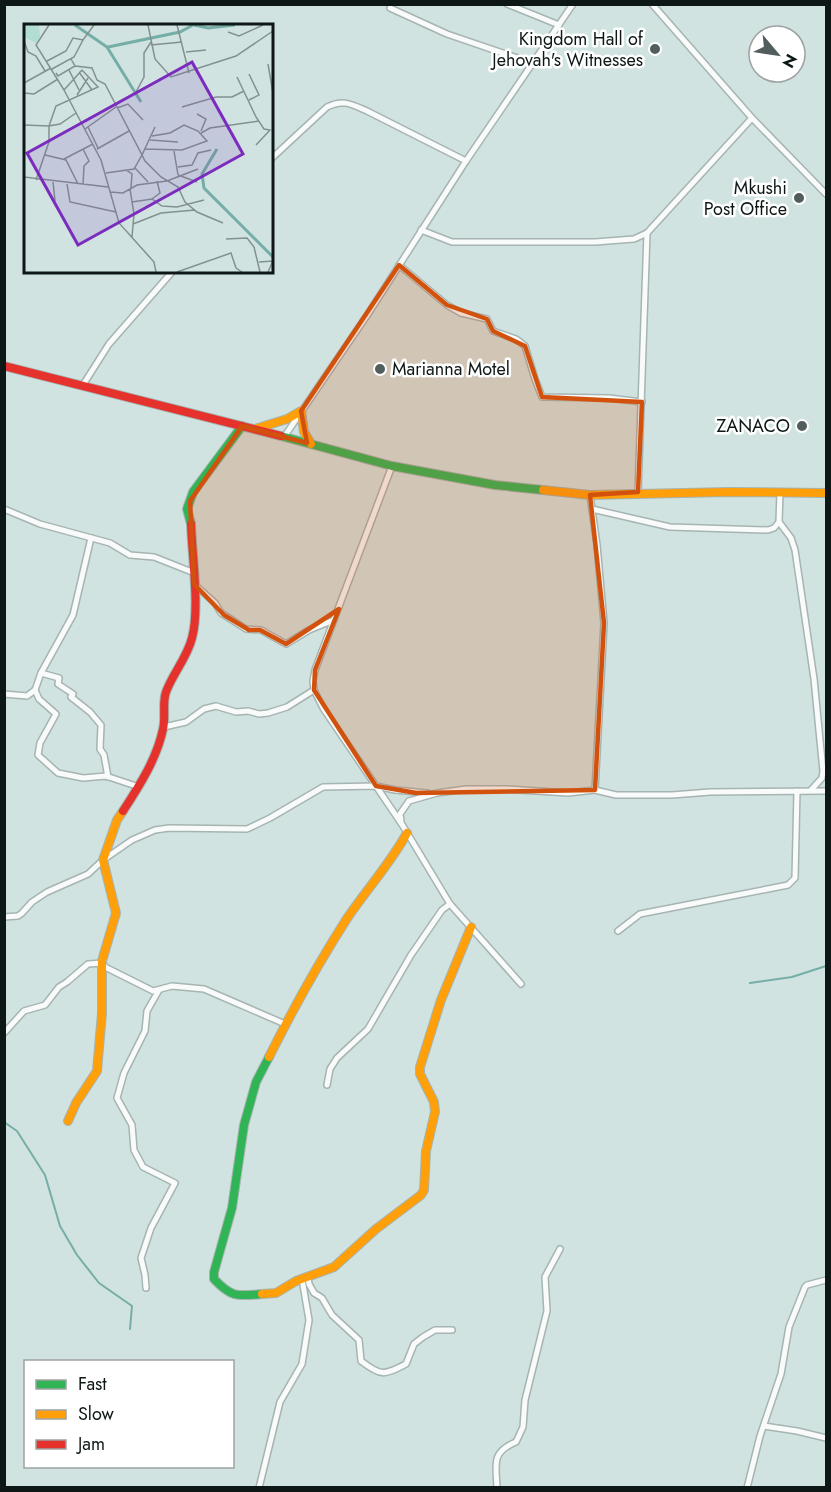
<svg xmlns="http://www.w3.org/2000/svg" width="831" height="1492" viewBox="0 0 831 1492" font-family="Jost,sans-serif">
<rect width="100%" height="100%" fill="#d1e3e0"/>
<g fill="none" stroke-linecap="round" stroke-linejoin="round">
<g stroke="#75aea6" stroke-width="2">
<path d="M750,983L792,977L826,966"/>
<path d="M4,1122L17,1131L45,1175L60,1226L77,1255L99,1283L132,1306L130,1329"/>
</g>
<g stroke="#a6b4b2" stroke-width="8">
<g id="street">
<path d="M507,4L559,25"/>
<path d="M652,4L752,118L826,194"/>
<path d="M390,8L447,34L532,63"/>
<path d="M272,158L327,107C343,99 351,104 367,111L466,161"/>
<path d="M421,230L452,242H595L634,239L647,233L752,118"/>
<path d="M399,265L447,305L461,313L487,319L493,331L516,339L525,346L535,379L542,397L609,398L642,402"/>
<path d="M83,385L109,344L172,272"/>
<path d="M284,437L368,314L466,161L573,4"/>
<path d="M392,466L315,670L313,681L314,690L323,708L376,786L395,790L427,793"/>
<path d="M638,492L647,233"/>
<path d="M780,493L779,522L791,538L795,550L814,679L823,771L822,778L811,790"/>
<path d="M590,495L597,545L604,623L595,790"/>
<path d="M4,509L40,524L110,543L130,555L154,557L192,572"/>
<path d="M592,509L670,527L768,530L774,528L779,522"/>
<path d="M194,584L215,603L221,613L229,618L246,629L261,630L286,644L309,630L334,620"/>
<path d="M41,673L59,678L58,684L73,694L71,697L90,712L101,725L100,749L104,755L108,777"/>
<path d="M35,690L39,699L56,714L40,743L38,755L58,773L83,778L106,776L139,787"/>
<path d="M4,694L27,696L35,690L41,673L73,615L91,538"/>
<path d="M164,727L186,722L204,709L216,706L236,712L248,711L259,714L268,713L287,707L314,690"/>
<path d="M401,821L400,814L409,801L437,793L466,789H506L568,793L595,790L616,795H672L710,792L826,791"/>
<path d="M4,917L18,916L22,913L32,902L47,892L88,874L103,860L132,840L155,830L169,828L247,829L270,818L323,787L376,786L403,826L450,904L521,984"/>
<path d="M618,931L640,914L788,885L795,878L797,791"/>
<path d="M4,1033L24,1011L45,1005L59,987L67,982L88,964L103,963L105,967L153,991L172,986L204,989L285,1024"/>
<path d="M327,1085L330,1069L337,1058L368,1029L411,955L442,910L450,904"/>
<path d="M308,1277L309,1284L314,1293L322,1298L332,1315L359,1340L361,1361C382,1377 384,1375 406,1364L414,1344L423,1337L435,1330H452"/>
<path d="M146,1288L145,1275L141,1258L151,1228L175,1183L143,1167L134,1150L132,1125L117,1098L124,1073L145,1031L147,1011L159,990"/>
<path d="M764,1426L797,1431L826,1438"/>
<path d="M259,1488L280,1402L302,1364L309,1320L302,1279"/>
<path d="M497,1488C496,1464 491,1452 516,1442L523,1427L525,1400L547,1311L545,1277L560,1249"/>
<path d="M747,1488L760,1436L781,1374L789,1327L805,1287L807,1285L826,1280"/>
</g>
</g>
<g stroke="#a6b4b2" stroke-width="10">
<g id="fast">
<path d="M281,436L392,466L495,485L543,490"/>
<path d="M191,524L187,509L193,492L242,426"/>
<path d="M262,1294C237,1296 232,1298 214,1279V1272L232,1208L244,1125L256,1082L269,1057"/>
</g>
</g>
<g stroke="#a6b4b2" stroke-width="10">
<g id="slow">
<path d="M255,429L287,419L301,411L304,432L311,444"/>
<path d="M543,490L590,495L729,492L826,493"/>
<path d="M269,1057C292,1011 318,964 346,920C366,890 390,864 407,833"/>
<path d="M68,1121L76,1103L97,1071L102,1013V961L116,913L103,860L117,820L123,811"/>
<path d="M262,1294L276,1293L296,1281L334,1267L376,1229L421,1195L424,1190L426,1151L435,1112L434,1102L420,1074V1067L441,1000L471,927"/>
</g>
</g>
<g stroke="#a6b4b2" stroke-width="10">
<g id="jam">
<path d="M4,366L281,436"/>
<path d="M123,811C140,785 157,758 163,729C166,717 162,703 166,692C173,673 187,658 192,638C200,609 192,556 191,524"/>
</g>
</g>
<use href="#street" stroke="#f8fbfa" stroke-width="5"/>
<use href="#fast" stroke="#30b455" stroke-width="8"/>
<use href="#slow" stroke="#ff9f0a" stroke-width="8"/>
<use href="#jam" stroke="#e5322d" stroke-width="8"/>
</g>
<path fill="#d2520d" fill-opacity="0.2" stroke="#d2520d" stroke-width="4.5" stroke-linejoin="round" d="M399,265L447,305L487,319L493,331L525,346L542,397L642,402L638,492L590,495L604,623L595,790L416,793L376,786L314,690L315,670L339,609L286,644L260,630H249L224,615L194,584L190,501L242,426L307,443L301,411Z"/>
<g fill="#515e5d" stroke="#fff" stroke-width="2">
<circle cx="655" cy="49" r="6"/>
<circle cx="799" cy="198" r="6"/>
<circle cx="380" cy="369" r="6"/>
<circle cx="802" cy="426" r="6"/>
</g>
<g text-anchor="middle" stroke-width="5" stroke-linejoin="round" paint-order="stroke">
<g font-size="18" fill="#0c1716" stroke="#fff" text-anchor="end">
<text x="643" y="45">Kingdom Hall of<tspan x="643" dy="21">Jehovah's Witnesses</tspan></text>
<text x="787" y="194">Mkushi<tspan x="787" dy="21">Post Office</tspan></text>
<text x="392" y="375" text-anchor="start">Marianna Motel</text>
<text x="790" y="432">ZANACO</text>
</g>
</g>
<g transform="translate(24 24)">
<rect width="249" height="249" fill="#d1e3e0"/>
<path d="M0,1H15L16,13L12,19L0,13Z" fill="#b3dcd5"/>
<path fill="none" stroke="#75aea6" stroke-width="3" d="M51,1L83,23L117,78M170,1L184,4L211,1M84,23L156,8L169,1M193,125L178,150L180,164L249,233"/>
<path fill="none" stroke="#82918f" stroke-width="1.5" d="M124,1L131,35L147,53L212,32L249,7M153,1L165,49M204,8L215,12L239,1M0,17L4,28L12,32L21,47M127,21L158,18M162,28L182,26M23,37L42,27L49,14L59,16L70,1M244,40L249,69M51,42L68,44L73,56L81,60L118,131L110,145L82,149M28,45L50,33L59,16M45,46L55,66M55,48L68,66M32,49L34,52L51,42L47,35M213,53L232,93L240,105L246,106L232,121M0,59L27,44M40,66L77,136L95,199L130,238L132,248M112,68L120,53V29L127,18M0,69L10,70L34,55M53,71L64,54M225,76L235,71L225,50M158,83L192,73H208L220,67M93,84L104,80L119,96M173,90L182,95L177,107M0,101L25,102L32,82L74,63L58,46L40,66L12,21L25,1M64,103L74,124M131,103L118,131L121,137L137,153L154,163L161,178L173,188L199,199M61,105L92,83M177,109L186,104L235,97M126,116L154,118M73,125L105,107M121,125L158,126L183,117L174,107L160,101L146,109L128,112M150,127L154,151M21,131L42,136L54,160M40,135L69,120M154,143L168,141L174,129L187,126M111,144L124,158M102,146L108,150L107,164M154,151L173,158M0,153L84,163M12,156L25,118V102L36,100L52,89M29,158L31,177M43,160L46,178L92,188M59,161L60,142L65,137L59,125M106,165L110,190L108,213M86,168L99,169L113,161L143,157L174,145M128,175L136,169L133,157M108,178L128,175L138,182L153,183L180,176M109,200L137,189L171,186M202,215L223,214L230,223L236,248M235,238L249,237L244,248M153,248L207,229L212,244L218,248"/>
<path fill="#7b2cbf" fill-opacity="0.15" stroke="#7b2cbf" stroke-width="3" d="M168,38L219,130L54,221L3,129Z"/>
<rect width="249" height="249" fill="none" stroke="#0c1716" stroke-width="3"/>
</g>
<rect width="831" height="1492" fill="none" stroke="#0c1716" stroke-width="12"/>
<rect x="24" y="1360" width="210" height="108" fill="#ffffff" stroke="#9ea2a2" stroke-width="1.5"/>
<rect x="36" y="1380" width="30" height="9" fill="#30b455" stroke="#9ea2a2" stroke-width="1.5"/>
<text x="78" y="1390" font-size="18" fill="#0c1716">Fast</text>
<rect x="36" y="1410" width="30" height="9" fill="#ff9f0a" stroke="#9ea2a2" stroke-width="1.5"/>
<text x="78" y="1420" font-size="18" fill="#0c1716">Slow</text>
<rect x="36" y="1440" width="30" height="9" fill="#e5322d" stroke="#9ea2a2" stroke-width="1.5"/>
<text x="78" y="1450" font-size="18" fill="#0c1716">Jam</text>
<g transform="translate(777 54) rotate(119)"><circle r="28" fill="#ffffff" stroke="#9ea2a2" stroke-width="1.5"/>
<path d="M0-4.5L10 22L0 15L-10 22Z" fill="#515e5d"/>
<text y="-9" font-size="16" font-weight="bold" text-anchor="middle" fill="#0c1716">N</text>
</g>
</svg>
